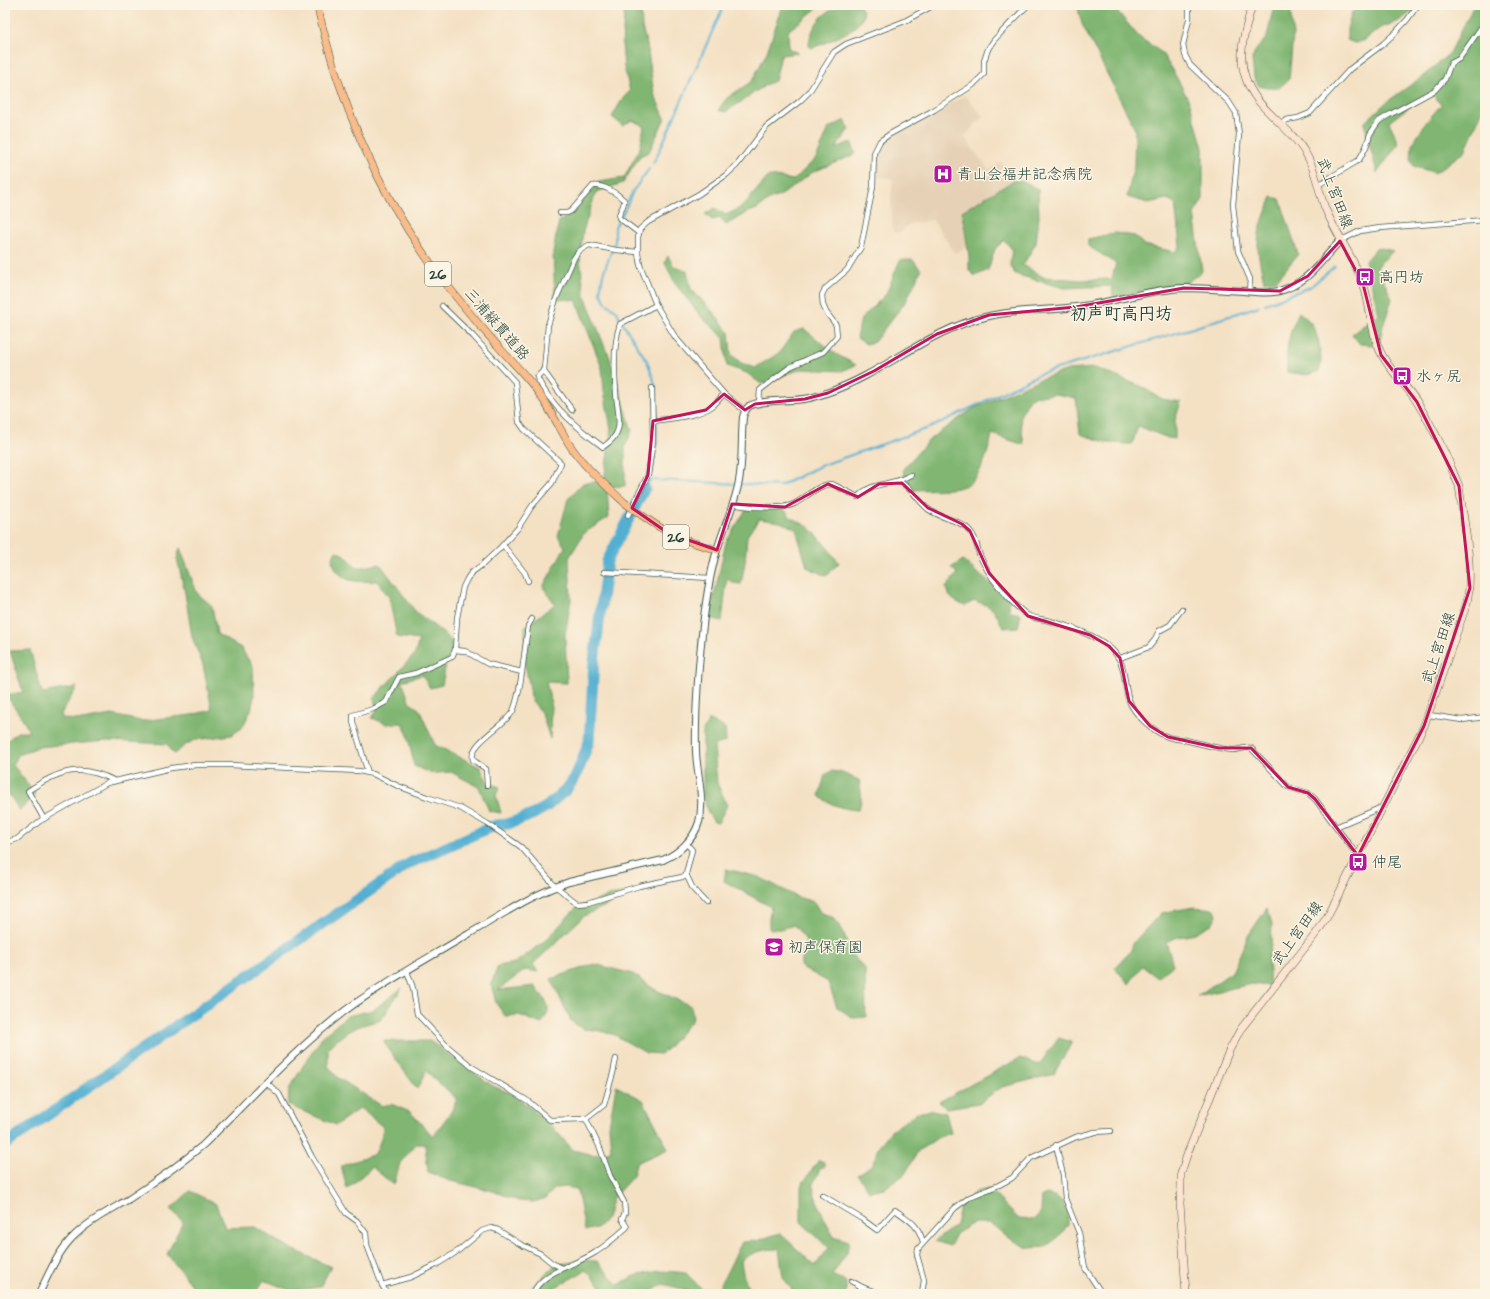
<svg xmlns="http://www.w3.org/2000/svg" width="1490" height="1299" viewBox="0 0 1490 1299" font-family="'Architects Daughter','Klee One',sans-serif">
<rect width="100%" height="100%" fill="#fcf5e5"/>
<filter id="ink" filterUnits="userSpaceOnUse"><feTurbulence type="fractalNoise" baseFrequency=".025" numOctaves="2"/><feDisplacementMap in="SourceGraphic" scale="8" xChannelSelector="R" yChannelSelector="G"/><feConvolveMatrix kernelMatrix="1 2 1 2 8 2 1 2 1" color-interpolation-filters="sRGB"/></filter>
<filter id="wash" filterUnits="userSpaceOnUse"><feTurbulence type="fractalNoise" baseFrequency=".012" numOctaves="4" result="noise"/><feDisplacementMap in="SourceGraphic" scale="16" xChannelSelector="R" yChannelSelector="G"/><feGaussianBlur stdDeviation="0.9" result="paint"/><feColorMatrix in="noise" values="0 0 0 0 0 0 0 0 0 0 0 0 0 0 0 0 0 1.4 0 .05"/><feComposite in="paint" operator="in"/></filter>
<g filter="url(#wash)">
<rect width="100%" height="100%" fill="#f4e1c4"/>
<path fill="#e6d1b6" d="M965,96L983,116L964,137L989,170L1001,162L1015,183L974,243L955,253L933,220L909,224L900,233L893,232L891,199L893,180L891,178L878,177V155L882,142L892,133Z"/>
<g fill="#80b672" stroke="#507a53">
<path d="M625,5H640L641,6L642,28L647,45L654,94L665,118L649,152L640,156L623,183L596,192L583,231L580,258L584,293L607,353L608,352L632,431L625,447V486L607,487L609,517L584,533L569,558L571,600L565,635L567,683L546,682L551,703L550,739L542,714L531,699L530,688L525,665V627L555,604L543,587L565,547L558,536L568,499L583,483L604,481L611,429L604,391L602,368L576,300L555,299L553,252L559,221L572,214L599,182L624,178L640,148L644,126L632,120L623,126L612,117L623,98L630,91L624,67L622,44Z"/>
<path d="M783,5H821L788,31L789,49L798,53L781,55L775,81L767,84L726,112L718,110L727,98L752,81L767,52Z"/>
<path d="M843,5H859C861,8 865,12 863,17C858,31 825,43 812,48L808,46C813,24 820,13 843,5Z"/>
<path d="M1077,5L1113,6L1139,37L1162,53L1178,80L1190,103L1203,148V199L1194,214L1202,271L1188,282L1113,297L1112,286L1064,288L1015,274L1010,264L1012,249L1004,240L995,249L988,270L975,276L969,270V256L962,211L1015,180L1028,183L1038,190L1039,217L1036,243L1023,265L1043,277L1082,280L1112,279L1116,263L1088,246V239L1115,233L1135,236L1144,245L1175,252L1180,246L1175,203L1167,199L1148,203L1127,197L1134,166L1135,129L1082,24Z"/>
<path d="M1274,5H1290L1293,36L1289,79L1279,88H1267L1259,86L1254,78L1252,59L1256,50L1267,37Z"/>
<path d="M1362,5H1422L1397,22L1380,28L1365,40L1355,43L1347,40V29L1352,12Z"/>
<path d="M1474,5H1485V104L1465,151L1435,173L1414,166L1411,161L1412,145L1427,121L1441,105L1430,91L1389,122L1399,143L1377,173L1364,123L1388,101L1422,77L1450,53Z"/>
<path d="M845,120L849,129L836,148L851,142L856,154L813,172L783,194L769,200L757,209L746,213L726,225L721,218L712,220L705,214L715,208L726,215L742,207L769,176L794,180L817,157L829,128Z"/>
<path d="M1272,197L1280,199L1298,254L1277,280L1264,282C1262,270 1258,258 1258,245C1258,228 1266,212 1272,197Z"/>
<path d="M1377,247L1393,251L1377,266L1392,299L1382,329L1380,341L1374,345L1360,344L1352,334L1379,314L1365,261Z"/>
<path d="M668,256L674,267L687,271L691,289L712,311L729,332L731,354L741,363L755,368L779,353L794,332L804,329L836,354L856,365L842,371L801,369L761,384L747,373L727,366L724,337L703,319L676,285L665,263Z"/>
<path d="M900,260H913L921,270L906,301L874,342L866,344L857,338L861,319L886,294Z"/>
<path d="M1299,312C1302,315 1307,318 1310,322C1318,332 1324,359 1319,371L1307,375L1287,372C1286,345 1288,336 1299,312Z"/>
<path d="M1095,368L1140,386L1162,399L1181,402L1175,420V439L1168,438L1138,426L1132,444L1108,443L1080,434L1076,398L1055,394L1031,397L1020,416L1024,445L992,434C989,450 981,480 964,486C952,491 928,489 914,490L905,482L903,469L930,439L974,408L1038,380L1068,370Z"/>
<path d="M773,507L786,511C791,521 803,522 811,529C822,539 830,552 839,563L826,576L807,567L796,529L780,522L759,519L747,536L745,562L741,584L733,583L727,578L722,621L709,618L726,542L747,508Z"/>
<path d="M180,548L197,593L212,606L217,634L241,648L253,667L254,697L251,710L242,728L231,735L195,740L187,744L174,754L167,744L107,741L38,747L18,755L13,765L35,794L26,805L19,810L5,788V743L17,732H29L24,721L6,695L23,692L10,651L30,650L42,693L77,687L61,714L63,719L82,720L112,715L141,721L191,715L212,710L203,665L192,637L185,593L177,558Z"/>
<path d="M336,551L346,556L357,568L380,564L415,611L444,634L451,641L453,650L446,663L442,685L430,688L422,675L402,681L410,703L419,709L435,745L480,767L488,783L500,787L496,795L501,813L489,811L479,787L451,772L435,773L425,771L414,766L408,735L402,723L387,724L372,718L377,710L374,699L382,689L415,654L419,640L397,637L389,597L377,581C356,582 340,584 332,560Z"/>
<path d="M963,560L978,574L1008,596L1010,612L1021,614L1018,627L1003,628C995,610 993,606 974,601L965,606C956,602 948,598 946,588L957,573L951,568Z"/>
<path d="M709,720L725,728L726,742L714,745L717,783L727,805L718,823L714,822L708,813L703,794V731Z"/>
<path d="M832,771L840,772L859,780C861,790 863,801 858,810C843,809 830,805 819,796L825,775Z"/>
<path d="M726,869L759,877L797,897L814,902L820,912L832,917L843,931L851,954L865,969L866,1017L853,1018L837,1007L828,982L800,966L806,940L794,925L780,929H769V917L771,907L724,881Z"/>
<path d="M637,891L584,916L533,964L538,972L525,970L498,990L535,986C546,1002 555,1006 541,1024L519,1015L505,1016L496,1003L491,984L498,966L515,963L546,940L576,908L609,896Z"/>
<path d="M1194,907L1215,909L1217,915L1212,924L1191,935L1178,937L1166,942L1173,965L1158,978L1142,966L1129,984L1115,968L1130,952L1134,942L1161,913Z"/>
<path d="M1267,908L1272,924L1271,946L1268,959L1270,986L1251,984L1197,996L1232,972L1248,936Z"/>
<path d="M594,964L633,974L654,989L691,1006L693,1019L667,1049L661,1054L646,1053L615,1035L596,1030L583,1029L571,1021L551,979Z"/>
<path d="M402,988L381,1020C354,1027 347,1029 328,1049V1066L337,1077L382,1106L391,1104L410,1112L433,1136L451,1112L457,1099L426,1071L417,1089L383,1041H430L493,1086L515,1095L548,1122L573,1150L593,1155L611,1151L609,1126L616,1086L643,1100L668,1149L636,1163L633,1176L612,1199L608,1216L599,1227L585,1231L577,1189L565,1187L555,1188L544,1200L532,1202L519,1201L493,1191L447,1180L428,1172L425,1144H416L400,1163L394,1185L372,1167L347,1189L341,1166L375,1154L381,1139L383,1127L360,1108L336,1125L288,1105L289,1089L305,1063L323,1036L347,1016L373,1010Z"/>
<path d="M1058,1038L1072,1042L1054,1074L1002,1087L979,1103L946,1108L939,1102L1020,1058L1039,1065Z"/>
<path d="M932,1110L946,1113L951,1133L939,1137L918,1151L905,1174L885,1188L869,1191L858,1175L873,1164L878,1147L891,1131L917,1113Z"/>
<path d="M819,1160L824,1162V1167L820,1169L813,1184L814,1193L825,1220L834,1236L849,1241L847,1253L832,1275L846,1282V1294H795L783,1277L779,1249C764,1249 753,1252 741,1260C742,1272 745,1284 753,1294H731L719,1288L742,1242L756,1241L780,1233L815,1266L829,1248L801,1222V1186Z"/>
<path d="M989,1189L1019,1219L1033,1220L1041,1212L1042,1196L1047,1194L1054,1196L1061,1201L1068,1213V1224L1060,1236L1045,1247L1028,1248L1007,1237L990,1223H973L956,1234L950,1246L935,1241L956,1225L960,1207L975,1192Z"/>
<path d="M190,1191L216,1204L225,1228L255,1227L282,1244L331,1267L320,1287L292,1291L264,1280L255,1294H199L167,1254L183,1222L171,1209Z"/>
<path d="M584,1260L597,1261L618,1285L634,1276L659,1271L677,1272L686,1273L707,1294H702L663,1284L648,1294H604L600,1285L586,1270L547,1292L546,1294H529V1290L555,1265Z"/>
</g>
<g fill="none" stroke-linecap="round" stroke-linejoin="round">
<g stroke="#52afd1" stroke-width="2">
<path d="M653,163L658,154L724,5"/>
<path d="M1265,304L1310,287L1335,266"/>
<path d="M646,485L651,475L657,441L656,389L653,377L647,361L625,327L616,310L606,303L600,291L603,274L615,242V227L625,209L633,191L649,169"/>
<path d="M645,488L650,481L653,480L780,486L820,466L934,426L1040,374L1196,327L1259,306"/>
</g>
<path stroke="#52afd1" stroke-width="11" d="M5,1145L410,863L496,825L508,824L532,815L546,807L566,790L573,780L580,766L589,742L594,661L607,561L645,488"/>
</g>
</g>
<g filter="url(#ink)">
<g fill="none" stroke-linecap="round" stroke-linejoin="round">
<g stroke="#3f564a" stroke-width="6">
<g id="minor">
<path d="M1189,5V19L1183,45L1185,55L1190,65L1229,102L1236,113L1239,134L1233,205L1238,251L1250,279L1249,292"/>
<path d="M1280,124L1286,120L1298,118L1310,113L1350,69L1383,44L1394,34L1407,20L1418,5"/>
<path d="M1318,185L1359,160L1366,147L1370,134L1379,121L1389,115L1435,90L1445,79L1451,63L1459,59L1485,22"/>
<path d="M560,213H567L571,211L593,186C602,184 617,193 624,200C625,207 618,211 619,218L639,233"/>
<path d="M1340,241L1360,231L1380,228L1485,220"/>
<path d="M638,252L616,250L589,245L579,251L574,258L556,299L548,325L544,370L537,377C550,406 579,429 603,447C609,443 616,437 618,429C621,417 616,403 616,392C614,370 613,345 620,324L656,305"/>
<path d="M543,370L572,410"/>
<path d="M759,403L760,390L790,367L823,352L837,336L836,325L826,312L823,305L822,295L825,289L847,270L861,247L873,187L874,153L880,141L890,134L934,110L973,85L984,74V61L988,49L994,40L1028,5"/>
<path d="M745,411L724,394L675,337L656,305L640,265L638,253V237L640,229L648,222L699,194L726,175L737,165L766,127L800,101L809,92L834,52L846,44L905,21L934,5"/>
<path d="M653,421C671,418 695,417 711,407C716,404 720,398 724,394"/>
<path d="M898,481C912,487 917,500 928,509C941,519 960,519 970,531C978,540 976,547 980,556C989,576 1005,597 1022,611C1030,619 1039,618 1050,621C1067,626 1097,635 1110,648C1128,664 1122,680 1129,700C1134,715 1154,732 1168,737C1174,739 1182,739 1189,741C1203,744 1218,749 1233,750C1239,750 1245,747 1251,748L1288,787L1308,793L1315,799L1358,856"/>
<path d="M732,504C746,507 782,510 794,504C806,498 818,484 832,484L858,497C868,485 882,485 896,481C901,480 906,477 911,475"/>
<path d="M628,515L648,475L653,441L652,388"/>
<path d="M503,545L525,573L528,581"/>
<path d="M604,572L710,578"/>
<path d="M455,650L465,651L488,664L522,672C520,685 518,700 513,711C506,725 468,743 473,760L486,769L487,785"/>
<path d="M1120,658L1149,647L1154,641L1159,631L1170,625L1182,609"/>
<path d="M522,672L528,626L532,619"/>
<path d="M1429,715L1462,720L1485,717"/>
<path d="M368,773L353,722V715L373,709L386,702L399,677L416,673L452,657L455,650L457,618L463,587L467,579L471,573L482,565L499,549L518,528L532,506L552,483L561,463L524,429L519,422L515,382L473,336L442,306"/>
<path d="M44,819L28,791C59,770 81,763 115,781"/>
<path d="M1337,829L1338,826L1382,807"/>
<path d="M5,843L17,839L40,821L107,783L171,768L196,765H230L359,771L373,774L398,786L427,797L460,808L488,824L521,847L555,886L577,903L588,902L639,886L687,876"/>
<path d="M686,843L692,850L686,874L693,889L706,903"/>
<path d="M407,971L413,988L417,1014L446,1045L472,1067L528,1101L550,1120L586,1119L604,1105L613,1073L616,1059"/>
<path d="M266,1082L279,1094L312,1157L346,1213L357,1221L366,1233L367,1245L382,1285L387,1294"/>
<path d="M1056,1145L1063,1175L1065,1198L1079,1233L1085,1268L1102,1294"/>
<path d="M822,1195L862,1219L877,1230L895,1210C909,1220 918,1224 923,1242"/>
<path d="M851,1281L862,1287"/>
<path d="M382,1285L411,1277L436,1265L458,1251L482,1231L491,1228L498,1230L520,1244L541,1254L552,1263L562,1268"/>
<path d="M533,1294C541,1271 577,1265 596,1252C607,1245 617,1236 627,1227L622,1219L625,1213L624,1202L610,1176L600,1148L586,1119"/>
<path d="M857,1294L862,1287L881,1294"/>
<path d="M922,1294L924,1280L917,1255L918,1249L955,1208L970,1197L999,1185L1012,1178L1031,1158L1076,1137L1095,1132L1111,1131"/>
</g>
</g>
<g stroke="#3f564a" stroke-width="8">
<path id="tertiary" d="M39,1294C48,1275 57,1254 71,1239C87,1222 109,1211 129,1199C155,1182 179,1165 203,1145C250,1099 294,1050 346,1010C384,982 427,959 467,935C500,916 532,894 569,882L663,860C679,853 694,839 699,822C705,800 697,774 696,752C695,713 698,673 702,634C705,606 709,577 717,550C724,527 735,504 739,481C743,460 741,438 743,417C744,413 746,409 749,406C759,400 791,401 804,399C812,398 821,395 829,392C886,372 929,329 989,316C1018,309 1047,311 1076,307C1113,303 1148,289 1185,288C1204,288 1224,290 1243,291C1255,292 1267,294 1279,291C1308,284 1321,260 1340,241"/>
</g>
<g stroke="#3f564a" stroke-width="8">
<path id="secondary" d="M1186,1294L1180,1203L1181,1185V1173L1188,1152L1229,1051L1240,1030L1318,931L1327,917L1424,726L1467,603C1474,566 1464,524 1459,486C1448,458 1433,427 1417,402C1406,384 1389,371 1380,351C1370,330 1371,308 1364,286C1355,259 1336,235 1325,208C1318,190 1316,170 1306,154C1289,124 1255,110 1245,76C1237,52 1246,28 1252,5"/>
</g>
<g stroke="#3f564a" stroke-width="8">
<g id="primary">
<path d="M317,5C340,104 380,199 443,280C460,302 478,324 497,345C509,359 523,372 535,388C548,405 558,425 569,444C584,467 605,485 625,503"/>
<path d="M640,514C667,534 685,541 717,550"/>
</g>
</g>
<use href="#minor" stroke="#fff" stroke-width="4.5"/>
<use href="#tertiary" stroke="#fff" stroke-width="6"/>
<use href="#secondary" stroke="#fde4d0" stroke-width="7"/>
<use href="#primary" stroke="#f9bc8a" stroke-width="7"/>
<g stroke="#3f564a" stroke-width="8" stroke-linecap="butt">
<path id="primary-bridge" d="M625,503L640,514"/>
</g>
<use href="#primary-bridge" stroke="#f9bc8a" stroke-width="7"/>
</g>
</g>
<path fill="none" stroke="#c2185b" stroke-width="3" stroke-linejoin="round" d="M1340,241L1363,284L1381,355L1417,402L1459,486L1470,588L1424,726L1358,856L1315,799L1308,793L1288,787L1251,748H1219L1168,737L1150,726L1129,701L1120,658L1109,646L1090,635L1028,616L989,573L970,531L962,524L928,508L902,483L879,484L858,497L828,484L785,507L732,504L717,550L668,533L632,508L648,475L653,421L706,410L724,394L745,410L755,404L805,399L828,393L874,371L937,334L989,315L1076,307L1184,288L1280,291L1308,276Z"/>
<defs>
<g id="hospital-square" transform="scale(1)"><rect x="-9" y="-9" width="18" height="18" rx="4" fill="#b5179e" stroke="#fcf5e5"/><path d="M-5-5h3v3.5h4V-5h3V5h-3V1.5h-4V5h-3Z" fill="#fff"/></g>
<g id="bus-square" transform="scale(1)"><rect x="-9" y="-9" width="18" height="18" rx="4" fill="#b5179e" stroke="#fcf5e5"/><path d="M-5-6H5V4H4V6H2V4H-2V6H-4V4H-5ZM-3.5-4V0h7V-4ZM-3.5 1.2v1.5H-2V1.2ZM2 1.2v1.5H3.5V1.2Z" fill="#fff"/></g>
<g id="school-square" transform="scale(1)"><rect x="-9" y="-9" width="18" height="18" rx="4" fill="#b5179e" stroke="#fcf5e5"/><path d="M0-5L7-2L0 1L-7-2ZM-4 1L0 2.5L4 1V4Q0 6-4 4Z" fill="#fff"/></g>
</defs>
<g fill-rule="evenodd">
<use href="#hospital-square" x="943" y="174"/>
<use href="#bus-square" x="1365" y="277"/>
<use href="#bus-square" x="1402" y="376"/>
<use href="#bus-square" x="1358" y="862"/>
<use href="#school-square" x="774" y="947"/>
</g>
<g text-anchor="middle" stroke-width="3" stroke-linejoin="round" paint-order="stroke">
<g fill="#fcf5e5" stroke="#617469" stroke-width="1">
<rect x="425" y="262" width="26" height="24" rx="3"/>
<rect x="663" y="525" width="26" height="24" rx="3"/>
</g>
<g font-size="14" font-weight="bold" fill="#1f3d34">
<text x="438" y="279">26</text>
<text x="676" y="542">26</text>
</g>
<g font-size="15" fill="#1f3d34" stroke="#fcf5e5" text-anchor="start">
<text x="957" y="179">青山会福井記念病院</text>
<text x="1379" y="282">高円坊</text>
<text x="1416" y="381">水ヶ尻</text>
<text x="1372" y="867">仲尾</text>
<text x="788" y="952">初声保育園</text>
</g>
<g font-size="15" fill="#1f3d34" stroke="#fcf5e5">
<text transform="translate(1335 193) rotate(69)" y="5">武上宮田線</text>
<text transform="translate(497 324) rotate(49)" y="5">三浦縦貫道路</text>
<text transform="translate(1438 648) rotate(-71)" y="5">武上宮田線</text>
<text transform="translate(1297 933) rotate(-54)" y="5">武上宮田線</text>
</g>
<g font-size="17" font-weight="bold" fill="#1f3d34" stroke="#fcf5e5">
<text x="1121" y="319">初声町高円坊</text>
</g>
</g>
<rect width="1490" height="1299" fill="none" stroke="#fcf5e5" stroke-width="20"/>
</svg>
